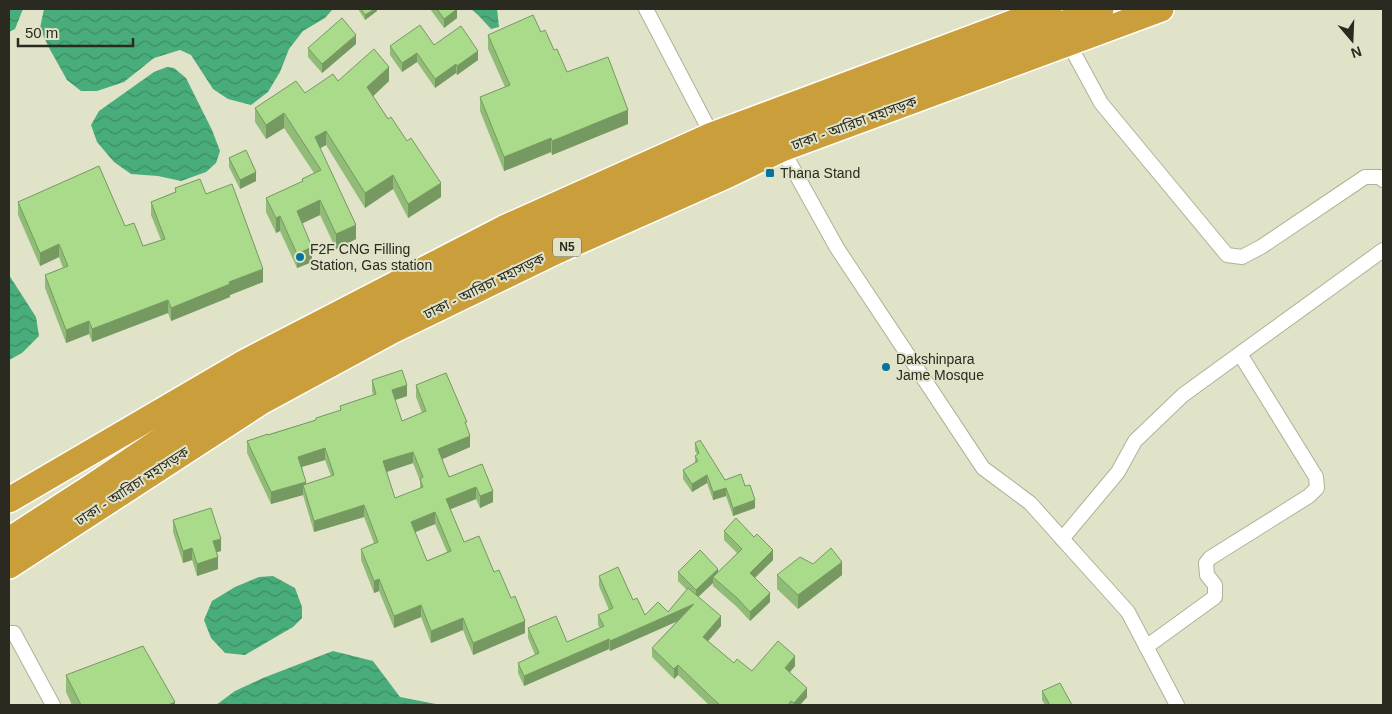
<svg xmlns="http://www.w3.org/2000/svg" width="1392" height="714" viewBox="0 0 1392 714" font-family="Helvetica,'Noto Sans Bengali',sans-serif">
<defs>
<pattern id="water-waves" width="16" height="10" patternUnits="userSpaceOnUse" patternTransform="scale(1.25)"><rect width="16" height="10" fill="#49ac7b"/><path d="M0 5q4-4 8 0t8 0" fill="none" stroke="#3d8c64"/></pattern>
</defs>
<rect width="100%" height="100%" fill="#e1e3c8"/>
<g fill="url(#water-waves)">
<path d="M9,9H23L15,29L9,32Z"/>
<path d="M44,9H333L325,18L303,31L289,49L280,72L268,92L251,105L228,99L213,89L191,55L180,50L154,58L124,82L97,91H81L67,80L48,46L40,28Z"/>
<path d="M471,9H497L499,27L491,29L478,15Z"/>
<path d="M167,67L174,68L186,78L212,130L220,151L216,163L206,172L181,181L158,176L131,174L114,162L97,142L91,125L99,111L154,72Z"/>
<path d="M9,275L36,317L39,336L22,353L9,360Z"/>
<path d="M273,576L295,588L302,607V618L293,627L245,655L225,653L211,638L204,620L212,601L235,587L259,577Z"/>
<path d="M333,651L373,661L400,697L441,705H216L235,691L263,678Z"/>
</g>
<g fill="none" stroke-linecap="round" stroke-linejoin="round">
<g stroke="#b0b198" stroke-width="16">
<g id="street">
<path d="M646,9L712,135"/>
<path d="M1069,44L1101,103L1227,255L1242,257L1261,247L1365,177H1380L1383,180"/>
<path d="M782,149L837,248L983,468L1030,503L1128,612L1177,705"/>
<path d="M1062,539L1118,472L1135,441L1183,395L1383,250"/>
<path d="M9,633H14L53,705"/>
<path d="M1146,647L1215,597V585L1207,575L1206,563L1210,558L1309,496L1317,488L1316,477L1240,354"/>
</g>
</g>
<g stroke="#fff" stroke-width="28">
<g id="highway">
<path d="M9,500L245,362L504,228L712,135L1049,9"/>
<path d="M9,540L91,487L208,408L302,352L396,304L508,248L695,166L1101,9"/>
<path d="M9,566L261,402L392,331L557,251L728,175L782,149L1161,9"/>
</g>
</g>
<use href="#street" stroke="#fff" stroke-width="14"/>
<use href="#highway" stroke="#ca9f3b" stroke-width="25"/>
</g>
<g fill="#91bc78" fill-rule="evenodd">
<path d="M358,9H377V11L365,20Z"/>
<path d="M430,9H457V18L444,28Z"/>
<path d="M541,32L554,50L567,72L628,124L552,155L551,152L504,171L480,111V97L505,87L488,49V35Z"/>
<path d="M356,44L322,73L308,57V48Z"/>
<path d="M434,45L478,60L457,75L456,73L435,88L417,62L402,72L390,55V46Z"/>
<path d="M338,81H389L373,96L441,197L408,218L393,189L365,208L326,145L320,148L356,239L336,249L320,215L302,223L312,262L297,268L280,231L276,233L266,212V198L302,182V179L314,173L284,128L266,139L255,122V108L305,93Z"/>
<path d="M229,158L256,181L240,189L229,167Z"/>
<path d="M175,188L206,194L263,282L230,295V297L171,321L168,313L92,342L89,334L66,343L45,288V275L63,268L59,257L40,266L18,215V202L125,226L143,246L161,240L151,215V202L175,192Z"/>
<path d="M372,380L407,396L395,400L402,421L422,413L416,397V385L467,427L470,447L442,459L449,477L482,464L493,502L480,508L476,499L450,509L464,542L494,572L525,633L473,655L463,630L431,643L421,617L394,628L379,591L374,593L361,560V549L374,543L364,517L314,532L303,495L271,504L247,453V441L316,420V418L340,411V406L373,395L372,391ZM325,460L331,476L306,484L302,467ZM413,463L420,481V489L395,498L387,472ZM435,524L447,552L427,561L415,532Z"/>
<path d="M695,443L725,480L745,486L755,508L733,516L726,496L713,500L707,483L692,492L683,479V470L695,463V456L697,454L695,451Z"/>
<path d="M173,520L221,551L217,552L218,569L197,576L192,560L183,563L173,532Z"/>
<path d="M724,531L773,560L755,578L770,602L750,621L737,607L713,586V583L698,597L721,626L708,641L734,663L752,671L795,666L789,673L807,697L800,705H709L678,675L674,679L652,657V648L677,621L610,651L609,649L524,686L518,673V663L535,655L528,638V628L567,642L600,628L598,625V615L609,610L599,586V576L633,600L645,615L668,612L687,590L678,581V572L718,573L737,553L724,540Z"/>
<path d="M813,564L842,575L798,609L777,589V575Z"/>
<path d="M66,675L175,705H72L66,692Z"/>
<path d="M1042,691L1072,705H1045L1042,700Z"/>
</g>
<g fill="#769961">
<path d="M375,9H377V11L365,20V15Z"/>
<path d="M457,9V18L444,28V19Z"/>
<path d="M356,35V44L322,73V64Z"/>
<path d="M478,51V60L457,75V66Z"/>
<path d="M417,53V62L402,72V63Z"/>
<path d="M456,64V73L435,88V79Z"/>
<path d="M389,67V81L367,102V87Z"/>
<path d="M628,110V124L552,155V141Z"/>
<path d="M284,113V128L266,139V125Z"/>
<path d="M326,131V145L315,151V137Z"/>
<path d="M551,138V152L504,171V157Z"/>
<path d="M256,172V181L240,189V180Z"/>
<path d="M393,175V189L365,208V193Z"/>
<path d="M441,183V197L408,218V204Z"/>
<path d="M320,200V215L297,226V211Z"/>
<path d="M280,216V231L276,233V218Z"/>
<path d="M356,225V239L336,249V234Z"/>
<path d="M59,244V257L40,266V253Z"/>
<path d="M312,247V262L297,268V254Z"/>
<path d="M263,269V282L230,295V297L171,321V308L229,282Z"/>
<path d="M168,300V313L92,342V329Z"/>
<path d="M89,321V334L66,343V330Z"/>
<path d="M407,385V396L392,401V390Z"/>
<path d="M470,436V447L438,461V449Z"/>
<path d="M325,448V460L298,468V457Z"/>
<path d="M413,452V463L383,473V461Z"/>
<path d="M707,475V483L692,492V484Z"/>
<path d="M306,482V494L303,485V495L271,504V492Z"/>
<path d="M476,487V499L446,511V499Z"/>
<path d="M726,488V496L713,500V492Z"/>
<path d="M493,491V502L480,508V496Z"/>
<path d="M755,500V508L733,516V508Z"/>
<path d="M364,505V517L314,532V521Z"/>
<path d="M435,512V524L411,534V522Z"/>
<path d="M221,539V551L213,553V541Z"/>
<path d="M192,548V560L183,563V551Z"/>
<path d="M773,550V560L750,582V573Z"/>
<path d="M218,557V569L197,576V564Z"/>
<path d="M842,562V575L798,609V595Z"/>
<path d="M718,569V578L713,577V583L696,599V590Z"/>
<path d="M379,579V591L374,593V581Z"/>
<path d="M770,593V602L750,621V612Z"/>
<path d="M694,604V614L610,651V641Z"/>
<path d="M421,605V617L394,628V616Z"/>
<path d="M721,616V626L703,647V637Z"/>
<path d="M463,618V630L431,643V631Z"/>
<path d="M525,621V633L473,655V643Z"/>
<path d="M609,639V649L524,686V676Z"/>
<path d="M795,656V666L785,678V668Z"/>
<path d="M678,665V675L674,679V669Z"/>
<path d="M807,688V697L800,705H794V703Z"/>
<path d="M175,702V705H168Z"/>
</g>
<g fill="#a9db8b" stroke="#769961" fill-rule="evenodd">
<path d="M361,9H375L365,15Z"/>
<path d="M437,9H457L444,19Z"/>
<path d="M533,15L541,32L545,30L554,50L557,49L567,72L608,57L628,110L552,141L551,138L504,157L480,97L510,85L488,35Z"/>
<path d="M342,18L356,35L322,64L308,48Z"/>
<path d="M420,25L434,45L461,26L478,51L457,66L456,64L435,79L417,53L402,63L390,46Z"/>
<path d="M374,49L389,67L367,87L388,119L391,117L407,141L411,138L441,183L408,204L393,175L365,193L326,131L315,137L356,225L336,234L320,200L297,211L312,247L297,254L280,216L276,218L266,198L303,181L302,179L321,170L284,113L266,125L255,108L296,81L305,93L333,74L338,81Z"/>
<path d="M246,150L256,172L240,180L229,158Z"/>
<path d="M99,166L125,226L134,223L143,246L165,239L151,202L176,192L175,188L200,179L206,194L232,184L263,269L229,282L230,284L171,308L168,300L92,329L89,321L66,330L45,275L68,266L59,244L40,253L18,202Z"/>
<path d="M402,370L407,385L392,390L402,421L426,411L416,385L446,373L467,422H465L470,436L438,449L449,477L482,464L493,491L480,496L476,487L446,499L464,542L479,536L494,572L499,570L511,598L515,596L525,621L473,643L463,618L431,631L421,605L394,616L379,579L374,581L361,549L378,542L364,505L314,521L303,485L334,475L325,448L298,457L306,482L271,492L247,441L268,434V435L316,420V418L341,410L340,406L376,394L372,380ZM413,452L423,477L420,479L423,487L395,498L383,461ZM435,512L451,551L427,561L411,522Z"/>
<path d="M700,440L725,480L741,474L745,486L750,485L755,500L733,508L726,488L713,492L707,475L692,484L683,470L698,461L695,456L699,453L695,443Z"/>
<path d="M211,508L221,539L213,541L218,557L197,564L192,548L183,551L173,520Z"/>
<path d="M736,518L754,537L757,534L773,550L750,573L770,593L750,612L737,598L713,577L742,549L724,531Z"/>
<path d="M831,548L842,562L798,595L777,575L800,557L813,564Z"/>
<path d="M700,550L718,569L696,590L678,572Z"/>
<path d="M618,567L633,600L637,598L645,615L658,602L668,612L688,588L721,616L703,637L734,663L737,659L752,671L778,641L795,656L785,668L807,688L794,703L791,701L788,705H720L709,695L678,665L674,669L652,648L694,604L610,641L609,639L524,676L518,663L539,653L528,628L556,616L567,642L604,626L598,615L613,608L599,576Z"/>
<path d="M143,646L175,702L168,705H81L66,675Z"/>
<path d="M1060,683L1072,705H1050L1042,691Z"/>
</g>
<g fill="#05749f" stroke="#e1e3c8" stroke-width="2">
<rect x="765" y="168" width="10" height="10" rx="2.5"/>
<circle cx="300" cy="257" r="5"/>
<circle cx="886" cy="367" r="5"/>
</g>
<g text-anchor="middle" stroke-width="4" stroke-linejoin="round" paint-order="stroke">
<rect fill="#e1e3c8" stroke="#616252" stroke-width="1" x="553" y="237.5" width="28" height="19" rx="4"/>
<g font-size="12" font-weight="bold" fill="#2a2a20">
<text x="567" y="251">N5</text>
</g>
<g font-size="14" fill="#2a2a20" stroke="#e1e3c8">
<text transform="translate(854 123) rotate(-20)" y="5">ঢাকা - আরিচা মহাসড়ক</text>
<text transform="translate(484 286) rotate(-26)" y="5">ঢাকা - আরিচা মহাসড়ক</text>
<text transform="translate(132 486) rotate(-33)" y="5">ঢাকা - আরিচা মহাসড়ক</text>
</g>
<g font-size="14" fill="#2a2a20" stroke="#e1e3c8" text-anchor="start">
<text x="780" y="178">Thana Stand</text>
<text x="310" y="254">F2F CNG Filling<tspan x="310" dy="16">Station, Gas station</tspan></text>
<text x="896" y="364">Dakshinpara<tspan x="896" dy="16">Jame Mosque</tspan></text>
</g>
</g>
<rect width="1392" height="714" fill="none" stroke="#2a2a20" stroke-width="20"/>
<g transform="translate(1352 40) rotate(161)" stroke="#e1e3c8" stroke-width="4" paint-order="stroke">
<path d="M0-4L9 19L0 12L-9 19Z" fill="#2a2a20"/>
<text y="-8" font-size="14" font-weight="bold" text-anchor="middle" fill="#2a2a20">N</text>
</g>
<path d="M18 38v8h115v-8" fill="none" stroke="#2a2a20" stroke-width="2.5"/>
<text x="25" y="38" font-size="15" fill="#2a2a20" stroke="#e1e3c8" stroke-width="4" paint-order="stroke">50 m</text>
</svg>
